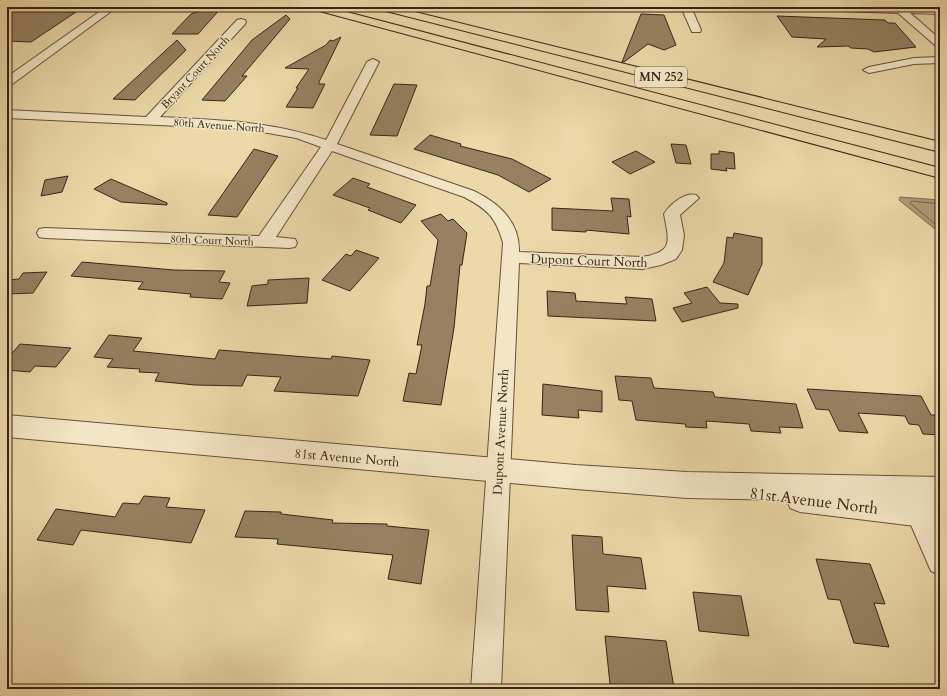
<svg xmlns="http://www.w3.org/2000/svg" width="947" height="696" viewBox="0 0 947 696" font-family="Cardo,serif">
<rect width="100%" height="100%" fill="#ecd8a8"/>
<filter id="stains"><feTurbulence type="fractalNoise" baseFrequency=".005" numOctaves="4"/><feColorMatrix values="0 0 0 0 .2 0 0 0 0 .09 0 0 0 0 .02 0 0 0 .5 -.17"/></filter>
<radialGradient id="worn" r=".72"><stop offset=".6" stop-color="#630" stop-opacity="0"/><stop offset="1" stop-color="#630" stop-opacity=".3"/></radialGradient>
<path fill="#af9a77" stroke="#7f6a51" d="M900,197L940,200V233L899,200Z"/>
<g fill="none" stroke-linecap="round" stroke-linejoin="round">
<path stroke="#745e47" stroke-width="1" d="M940,204L912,201L910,203L940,228"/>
</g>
<g fill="#968162" stroke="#382317">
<path d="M211,7H222L198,34H172L191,14Z"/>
<path d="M7,10L76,12L31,42L7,41Z"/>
<path d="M641,14L664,15L676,45L664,50L648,44L624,62H622Z"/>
<path d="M286,15L290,19L242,76H247L225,101L202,100L252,40Z"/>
<path d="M777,16L885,20L888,23H895L916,47L874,52L868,49L851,48L848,46L817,47L826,39L792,37Z"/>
<path d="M341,37L319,82V84H325L313,108L286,107L298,88H296L309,69L285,68L326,45L330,40L333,41Z"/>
<path d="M177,40L186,50L135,100L113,99Z"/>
<path d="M394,84L417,85L397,136L370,135Z"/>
<path d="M430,135L461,144L460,146L512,159L551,179L529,192L498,175L414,149Z"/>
<path d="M671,144L686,145L691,164L676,163Z"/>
<path d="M254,149L278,156L237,217L208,215Z"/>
<path d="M636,151L655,162L630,174L612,162Z"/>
<path d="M719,151L734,153L735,169L726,168L727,171L711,169V154H719Z"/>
<path d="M68,176L62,192L41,196L45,180Z"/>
<path d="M353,178L370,184L367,187L416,205L401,223L368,210L370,208L333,195Z"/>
<path d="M111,179L167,203V205L121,202L94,189Z"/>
<path d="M611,198L629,199L631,217L627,216L629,234L586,230V232L552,230V208L613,211Z"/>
<path d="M441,214L448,221L453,219L467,233L462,265H460L454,328L441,405L403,401L409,373L416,374L422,345H417L425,304L427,286H430L438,240L421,221Z"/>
<path d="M734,233L762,238V264L748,295L713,282L724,263L727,237L733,238Z"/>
<path d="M356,250L379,258L350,291L322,280L346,254L351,256Z"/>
<path d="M82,262L174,270L225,271L219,282L230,283L222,299L190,297L191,294L138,289L143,282L71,276Z"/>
<path d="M47,272L33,293L7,294V280L19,279L23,273Z"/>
<path d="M309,278L307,303L247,306L252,286L268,284V280Z"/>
<path d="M707,287L720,303L738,304V308L682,322L673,308L692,303L684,293Z"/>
<path d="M547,291L575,293L576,301L627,304L625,297L652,299L656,321L548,316Z"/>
<path d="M109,335L142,338L133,351L215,359L219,350L331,359L332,356L370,360L358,396L274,391L281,377L247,375L242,386L195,385L155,381L159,373L139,372L140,369L107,367L113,359L94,357Z"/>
<path d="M20,344L71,348L56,367L35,366L30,372L7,370V359Z"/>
<path d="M615,376L651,378L654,388L713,392L715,397L796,404L803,428L779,427L781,433L751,431L749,424L706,421L707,428L686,427L685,424L636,420L632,401L619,400Z"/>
<path d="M543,384L602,391V412L578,410L579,418L542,415Z"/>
<path d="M807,389L921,396L931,415H940V435L923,434L919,425L909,424L905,416L858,413L868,433L839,431L829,410L816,409Z"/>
<path d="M144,496L170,498L166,507L205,510L191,543L81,530L73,545L37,540L56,509L115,517L123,503L139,504Z"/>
<path d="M245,511L281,512V514L333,520L332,523L387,524V526L429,530L421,584L388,579L393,555L277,544L278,539L235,537Z"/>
<path d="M572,535L602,537L603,554L641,558L646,589L607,586L609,612L576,610Z"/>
<path d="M816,559L870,564L885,604L874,603L889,647L854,643L840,600L828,599Z"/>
<path d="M693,592L741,596L749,636L699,631Z"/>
<path d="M605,636L666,641L674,688L610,684Z"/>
</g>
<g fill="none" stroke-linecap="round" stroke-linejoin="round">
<g stroke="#65503b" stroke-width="2">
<g id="minor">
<path d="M106,7H117L11,85L7,86V77Z"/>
<path d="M681,7H691L701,30L700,32H692Z"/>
<path d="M809,7L940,8V14L910,13L940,39V47L936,46L898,13L814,10Z"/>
<path d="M241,19L245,20L246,22L245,24L160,117C217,120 271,121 326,140L367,62L373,59L379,62L337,144L474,191C499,203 520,222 519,252L642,257C674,252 669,241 664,214C670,204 685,192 696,195L699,198L680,215L684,235L682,250L676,259L661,265L642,269L519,263L501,689H471L503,243C496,217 487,209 464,197L332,151L276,237L295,239L297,243L295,247L289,248L45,238L39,237L37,233L39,229L45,228L259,236L321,147L296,138L245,129L7,118V110L146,117L237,20Z"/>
<path d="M940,57V63L914,64L869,73L863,70L869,67L914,58Z"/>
<path d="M913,490L922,494L940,533V575L931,571L901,502L904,494Z"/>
</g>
</g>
<g stroke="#65503b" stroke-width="2">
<path id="tertiary" d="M7,415L576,465L687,472L940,477V529L800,512L790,508L787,500L687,498L576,489L7,437Z"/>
</g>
<g stroke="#382317" stroke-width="2">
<g id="trunk">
<path d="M311,7H328L940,168V178L312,9Z"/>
<path d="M377,7H395L940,142V152L378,9Z"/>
</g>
</g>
<use href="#minor" fill="#f3e6c6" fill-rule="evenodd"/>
<use href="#tertiary" fill="#f3e6c6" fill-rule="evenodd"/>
<use href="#trunk" fill="#ecd8a8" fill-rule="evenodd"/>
</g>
<g text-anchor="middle" stroke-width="3" stroke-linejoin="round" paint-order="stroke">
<g font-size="11" fill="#382317" stroke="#f3e6c6">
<text transform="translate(195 72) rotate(-47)" y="4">Bryant Court North</text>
<text transform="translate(219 125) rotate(4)" y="4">80th Avenue North</text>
<text transform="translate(212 240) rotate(2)" y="4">80th Court North</text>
</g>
<rect fill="#f3e6c6" stroke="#705e4c" stroke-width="1" x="635" y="67" width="52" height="20" rx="3"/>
<g font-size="12" font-weight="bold" fill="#382317">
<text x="661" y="81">MN 252</text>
</g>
<g font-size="13" fill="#382317" stroke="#f3e6c6">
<text transform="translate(589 260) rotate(2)" y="5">Dupont Court North</text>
<text transform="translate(500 432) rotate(-87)" y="5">Dupont Avenue North</text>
<text transform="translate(347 457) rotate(5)" y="5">81st Avenue North</text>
</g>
<g font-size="16" fill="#382317" stroke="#f3e6c6">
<text transform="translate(814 500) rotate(7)" y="6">81st Avenue North</text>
</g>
</g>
<rect width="947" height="696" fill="none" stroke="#ecd8a8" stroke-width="24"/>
<rect x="8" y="8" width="931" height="680" fill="none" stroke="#382317" stroke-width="2"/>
<rect x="12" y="12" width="923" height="672" fill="none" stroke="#382317"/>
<rect width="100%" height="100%" filter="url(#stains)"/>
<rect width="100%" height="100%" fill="url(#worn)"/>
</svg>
